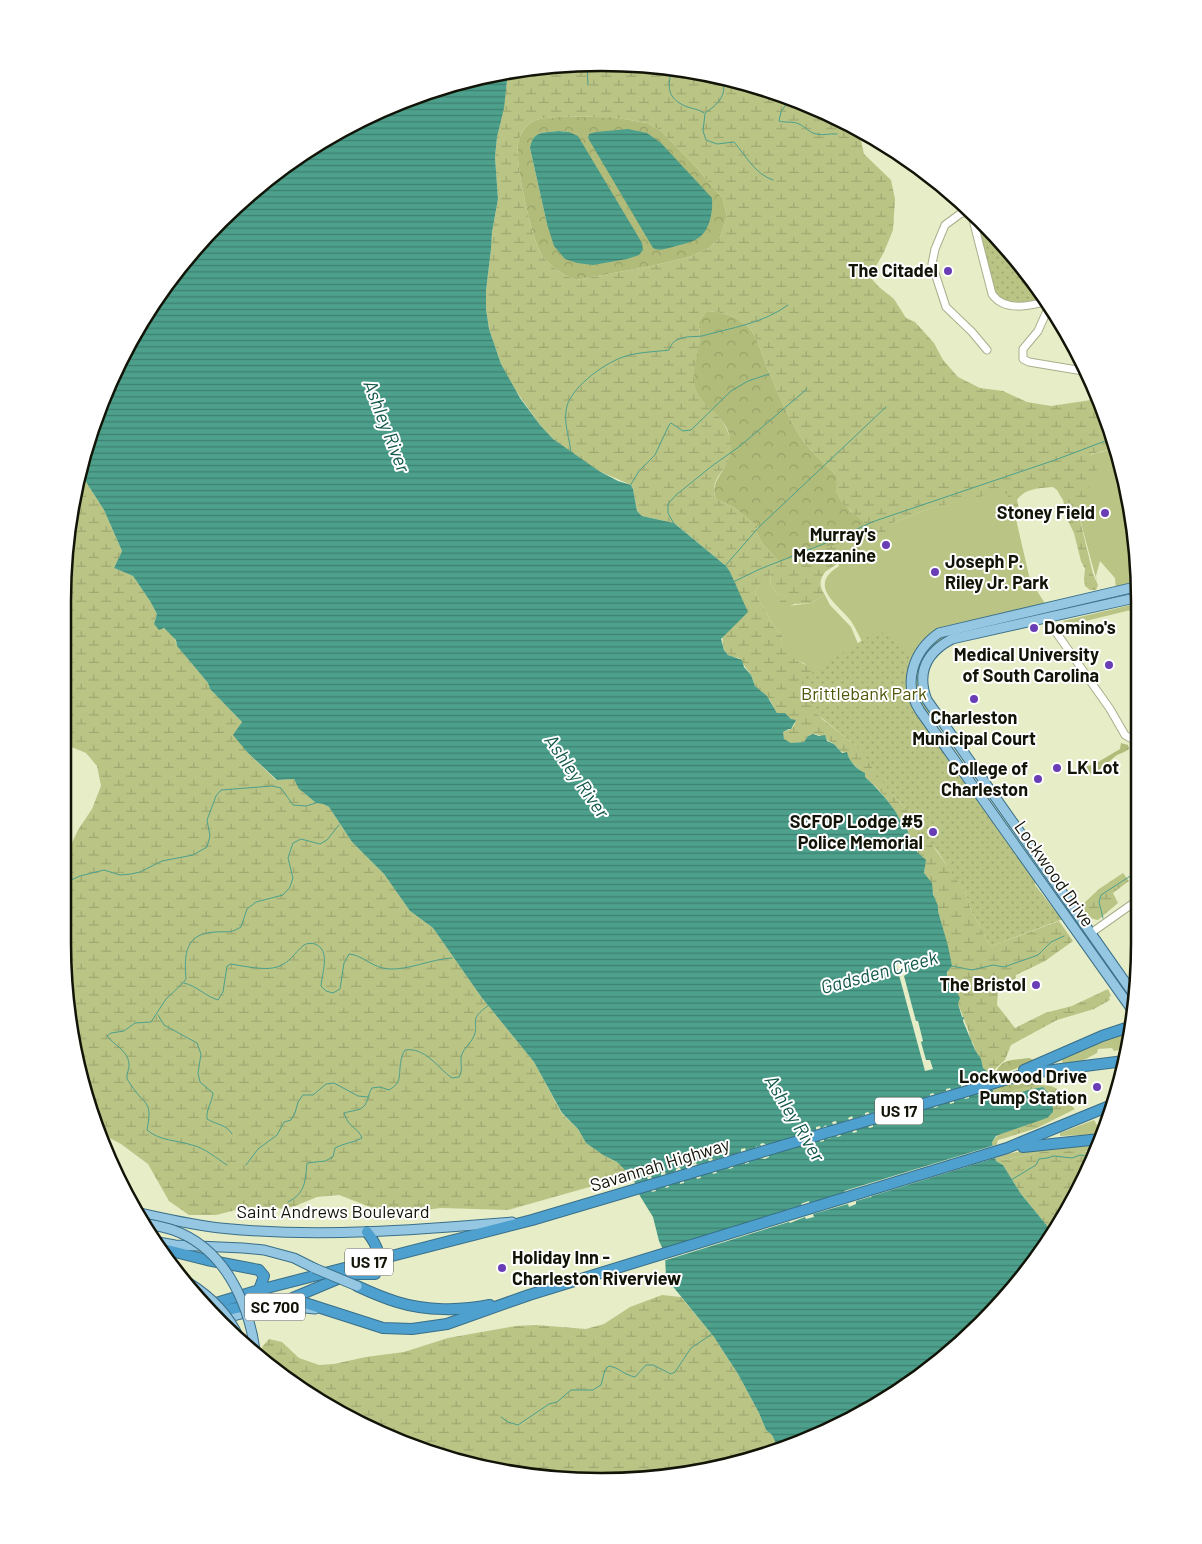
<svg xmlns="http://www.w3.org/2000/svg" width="1202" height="1544" viewBox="0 0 1202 1544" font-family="Barlow,sans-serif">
<defs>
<pattern id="forest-crowns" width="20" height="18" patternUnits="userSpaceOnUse" patternTransform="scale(1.25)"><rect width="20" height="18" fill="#b2bc7a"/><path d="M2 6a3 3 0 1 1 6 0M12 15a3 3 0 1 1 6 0" fill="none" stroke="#98a168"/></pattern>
<pattern id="wetland-marsh" width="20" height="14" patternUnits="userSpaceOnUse" patternTransform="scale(1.25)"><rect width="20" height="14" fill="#bac485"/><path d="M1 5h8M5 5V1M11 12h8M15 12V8" fill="none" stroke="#9fa871"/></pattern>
<pattern id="park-dots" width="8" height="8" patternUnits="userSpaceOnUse" patternTransform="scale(1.25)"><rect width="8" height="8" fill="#bac485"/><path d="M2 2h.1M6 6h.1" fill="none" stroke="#9fa871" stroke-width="1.8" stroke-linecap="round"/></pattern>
<pattern id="water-rules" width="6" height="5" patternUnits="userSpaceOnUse" patternTransform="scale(1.25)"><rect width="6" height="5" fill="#4ca08c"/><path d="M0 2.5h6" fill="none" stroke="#3e8170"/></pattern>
</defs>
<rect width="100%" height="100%" fill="#e6edc7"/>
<g fill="#bac485">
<path d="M1116,449L1135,531V585L1116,589L1115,578L1100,561L1096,576L1097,582L1078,512L1092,454Z"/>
<path d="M1009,489L1030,580L1046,605L946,628L915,655L864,646C860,637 856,629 851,621C837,603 807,586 839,566L838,564L890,524L928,509Z"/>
<path d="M771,573L770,586L774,588L776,593L787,597L780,601V607L811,603L825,595L830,605L851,627L859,646L813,675L804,663L794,660L783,652L781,640L783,637L769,619L767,613L761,604L755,593L758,586Z"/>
<path d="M1135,604V609L1069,625L1063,621Z"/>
<path d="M975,629L951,637L920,671L940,726L936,727L919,705L913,681L921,654L938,637Z"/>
<path d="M1118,1034H1121C1126,1037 1128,1043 1127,1048L1114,1051L1112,1048L1098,1049L1097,1053L1080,1062L1065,1073L1062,1060L1053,1063Z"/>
<path d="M1094,1120L1102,1134L1060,1136V1133Z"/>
<path d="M1097,1145L1094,1151L1041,1152L1004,1160L999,1156C1031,1147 1063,1148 1097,1145Z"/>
</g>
<g fill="url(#forest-crowns)" fill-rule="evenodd">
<path d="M612,117L647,123L661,131L696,167L723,199L727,217L720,237L709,248L689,257L651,266L576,280C564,276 546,264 540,252C531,233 515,165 518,144C519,136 525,126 532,122C545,114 594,118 612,117ZM559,131L569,132L547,224L530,148C533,130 544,133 559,131Z"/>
<path d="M707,311C723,312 737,316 749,328C759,339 762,356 768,370C777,391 791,424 804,442C814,454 825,465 836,475V492L850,511L881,531L838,564H781L762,543L755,529L759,528L735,508L716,499C710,485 720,477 726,464C728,461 730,438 729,434C724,415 703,408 696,391C689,373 698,355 700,337C700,332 699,327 698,322Z"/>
<path d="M1121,743L1128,745L1129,749C1125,752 1121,753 1117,755C1109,761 1096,776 1086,774L1081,767V765L1086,766L1093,765L1120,749Z"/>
<path d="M1029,1058L1034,1060L1028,1064L999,1075L996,1074C999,1058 1016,1060 1029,1058Z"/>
<path d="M1041,1075L1042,1080C1033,1089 1014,1091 1002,1091L998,1086Z"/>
</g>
<g fill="url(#wetland-marsh)" fill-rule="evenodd">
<path d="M601,63L706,73L807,104L859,131L864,154L891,180L895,199L893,230L884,252L870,277L879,287L894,299L906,318L915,322L934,343L943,360L958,377L980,388L1003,391L1027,402L1051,406L1091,400L1098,402L1111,428L1116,448L1091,454V455L1109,450L1101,459L1097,470L1094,472L1086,499L1080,505L1078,512L1093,574L1098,585L1096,590H1090L1085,586L1084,579L1085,569L1081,561L1074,533L1069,523L1063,500L1057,490L1053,487C1041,488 1025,488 1017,500L1019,509L1012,511L1007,494L1000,492L928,509L890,524L895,525L825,572C819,580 819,586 825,595L811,603L794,604L785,609L780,607V601L786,597L776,593L774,588L770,586L771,574L758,586L755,593L761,604L767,613L769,619L783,637L781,640C785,666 805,655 813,675C818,688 818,705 821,718L866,754L891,793L905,807L965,891L971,910L989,944L992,946L1059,921L1073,941L1045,961L1016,975L1015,980L998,990L997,1005L1015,1028L1045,1013L1072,1006L1108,989L1111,996L1109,997L1110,1000L1094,1009L1057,1020L1011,1045L1005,1060L995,1069L992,1078L989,1079L983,1068L979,1056L975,1050L973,1043L970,1040L969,1032L958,1004C960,996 954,991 954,983H952L947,976L948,969L944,933L931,885L924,873C929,853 913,858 917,843L910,837L905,824L899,820L894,809L879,790L865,777L862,772L851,762L846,752C839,753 839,748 834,744C830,741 828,742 825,737L815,734L809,735L804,742C795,743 782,746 783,732L791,729L795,724C792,718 784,713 777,713L770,700L755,686L751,675L739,658C706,656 732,609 738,592L726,566L678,526L674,523L642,516L637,511L633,489L631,485L599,471L571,453L553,439L540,425L509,381L501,364L489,329L486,309V291L491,249L492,232L498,199L495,157L497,137L506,90L508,72ZM612,117L647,123L661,131L696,167L723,199L727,217L720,237L709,248L689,257L651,266L576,280C564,276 546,264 540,252C531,233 515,165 518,144C519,136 525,126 532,122C545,114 594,118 612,117ZM707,311C723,312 737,316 749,328C759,339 762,356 768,370C777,391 791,424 804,442C814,454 825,465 836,475V492L841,502L865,524L877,530L854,540L830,546L800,548L796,551L797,556L780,562L762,543L755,529L759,527L735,508L716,499C707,479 730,469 731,451C733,438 724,421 715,413C707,405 700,401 696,390C690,372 699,355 700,337C700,332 699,327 698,322Z"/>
<path d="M79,471L104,510L122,551L114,568L133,576L150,601L157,614L154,624C164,628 176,634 177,646L208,683L210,689L242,722L234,735L247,752L276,780L294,779L303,792L316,803L323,804L329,807L352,842L384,874L410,911L433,928L482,998L534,1062L562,1114L578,1129L586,1143L603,1155L617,1162L627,1171L593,1186L508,1210L441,1208L409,1212L373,1208L339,1195L317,1197L295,1206L284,1209L271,1207L244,1208L216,1215H189L169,1201L148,1164L121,1144L102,1134L81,1083L63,943V862L78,830L92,809L101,786L97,766L86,753L69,746L63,748L64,566Z"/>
<path d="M1123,873L1129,881L1113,893L1118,903L1098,920L1089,918L1081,906L1099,889Z"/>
<path d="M1034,1085C1063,1084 1057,1092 1075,1109L1037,1128L1002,1139L998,1140L996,1146L993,1147L992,1142C1000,1128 1031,1123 1047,1117L1053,1104L1048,1093L1043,1087C1026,1089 1012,1096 995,1101L992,1088L998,1086L1002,1091L1018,1089Z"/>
<path d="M1082,1150L1087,1152L1094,1151L1053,1233L1021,1194L1003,1165L996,1161V1157L999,1156L1004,1160L1041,1152Z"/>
<path d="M662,1295L681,1297L714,1337L738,1374L759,1413L766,1430L772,1435L779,1450L774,1453L636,1480L531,1477L462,1463L332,1409L265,1358L262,1347L269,1339L282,1342L299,1358L319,1365L334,1364L366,1357L404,1352L448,1338L515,1326L536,1325L586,1329L604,1324L630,1307Z"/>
</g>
<g fill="url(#park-dots)">
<path d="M982,221L1045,298C1023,303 1017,308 995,296L976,222Z"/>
<path d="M878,630L915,655L910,693L1036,880L1035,885L1056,912L1063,919L992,946L989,944L971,910L965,891L955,878L938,852L915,825L905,807L891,793L872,768L863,752L817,714L808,700L801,680Z"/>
</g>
<g fill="url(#water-rules)">
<path d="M508,72L504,108L497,137L495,157L498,199L492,232L491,249L486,291V309L489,329L501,364L520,398L540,425L553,439L599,471L618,481L631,485L633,489L637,511L642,516L674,523L726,566L730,572L748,612L721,639L724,650L728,655L742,660L744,667L751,675L755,686L767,696L777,713H785L791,719L796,720L791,729H789L783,732L784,739L791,743L804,742L808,736L813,734L819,736L825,735L827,741L834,744L842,753L847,752C849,762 857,769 865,773V777C875,786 885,797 893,808C899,816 897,818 905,824L910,837H915L917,852L926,860L924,873L932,883L933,894L938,906V911L948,946L952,966L947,972V976L952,982L954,983V987L960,998L958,1004L962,1017H964L963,1021L975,1050L981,1059L983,1068L987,1071L986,1076L991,1083L995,1100C1012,1097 1025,1089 1043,1087C1050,1094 1053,1101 1053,1112L1047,1118L1001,1134L996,1136L992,1142L996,1161L1003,1165L1021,1194L1053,1233L1049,1242L982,1324L900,1391L779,1450L772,1435L766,1430L759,1413L738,1374L714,1337L666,1278L665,1254L659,1241L653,1217L640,1196L633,1178L617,1162L603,1155L586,1143L578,1129L562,1113L534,1062L482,998L433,928L410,911L384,874L352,842L329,807L323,804L316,803L303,792L299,789L294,779L277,780L247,752L233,735L242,722L210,689L208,683L177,646L176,640L164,628L159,630L154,624L157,614L150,601L133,576L114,568L122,551L104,510L79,471L81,461L118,363L174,273L220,220L302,153L395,103L496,73Z"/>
<path d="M628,129L647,133L661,143L712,198C713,212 710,233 695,240C689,243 682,244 676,246C668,248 660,252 653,248L588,138L589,134L596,132Z"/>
<path d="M559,131L569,132L578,136L642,243L643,250L639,255L627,259L593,265L577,263L565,259L554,246L547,224L530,148C533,130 544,133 559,131Z"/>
</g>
<g fill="#e6edc7">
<path d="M904,962L907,974L904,976L916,1021H918L923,1041L921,1042L926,1060H930L933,1069L925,1071L896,964Z"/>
<path d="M991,1078L993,1082L982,1091L983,1094L979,1095L978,1093L969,1095V1098L965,1099L964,1097L954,1100V1103L950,1104L949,1101L937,1105L938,1107L934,1108L933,1106L921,1110L922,1112L918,1113L917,1111L905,1114V1117L902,1118L901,1116L889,1119V1122L885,1123L884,1120L873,1124V1127L869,1128L868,1125L856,1129L857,1132L853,1133L852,1130L840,1134L841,1136L837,1137L836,1135L828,1139V1137L824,1138V1141L820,1142V1140L809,1143V1144L802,1147L800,1146L780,1151L769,1154V1157L765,1159L758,1158L749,1161V1163L745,1164V1162L733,1165V1168L729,1169L728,1167L716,1171L717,1173L713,1174L712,1172L700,1175L701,1178L697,1179L696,1177L684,1180V1183L680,1184V1181L669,1185V1187L666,1188L664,1186L655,1189L656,1191L652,1192L651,1190L637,1194L633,1184L648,1180L647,1177L651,1176L652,1179L661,1176V1173L665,1172L666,1175L676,1171V1169L680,1167L681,1170L693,1167L692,1164L696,1163L697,1165L709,1162L708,1159L712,1158L713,1160L725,1157L724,1154L728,1153L730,1156L741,1152V1149L745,1148L746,1151L755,1148L757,1146V1147L761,1146L760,1144L763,1143L767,1145L796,1136L797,1132L801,1131L804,1134L816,1130V1127L820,1126L821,1129L826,1125L827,1127L833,1125L832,1122L836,1121L837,1124L849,1120L848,1118L852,1116L853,1119L865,1115V1113L868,1112L870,1114L882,1111L881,1108L885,1107L886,1109L898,1106L897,1103L901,1102L902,1104L914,1101V1098L917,1097L918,1100L930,1096V1094L933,1093L935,1095L946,1091V1089L950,1088L951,1090L961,1087V1084L965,1083L966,1086L975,1083V1080L978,1079L979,1082Z"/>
<path d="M995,1145L998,1157L872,1196L870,1198V1197L856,1201V1204L849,1207L848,1204L813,1214L814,1217L806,1219L805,1217L790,1223L789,1222L663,1261L662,1255L786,1211V1210L802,1206L801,1204L803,1203L809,1201L810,1204L845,1193L844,1191Z"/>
</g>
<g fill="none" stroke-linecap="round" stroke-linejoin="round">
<g stroke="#4ca08c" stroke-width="1">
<path d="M587,64L588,85"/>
<path d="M672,70C667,86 667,98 685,106C692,109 699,109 704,113"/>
<path d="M790,98L781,112L779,121C786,123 793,121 799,124C806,127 809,133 817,134C823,136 829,133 837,134"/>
<path d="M705,113C719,104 729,93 721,77"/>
<path d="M705,114L703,131L706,140L717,144L734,142C746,156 755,174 773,180"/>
<path d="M571,453C570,440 564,425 566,411C568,389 603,364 623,357C637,352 654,352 669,350C671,345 673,341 679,339C686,336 694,337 702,336C731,328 764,323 788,305"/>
<path d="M630,486L639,471L655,455L669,425L671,423L683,431L691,430L731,391L748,381L769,374"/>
<path d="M674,524L668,513V504L676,495L712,466L740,446L807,389"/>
<path d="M725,566L759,527L886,407"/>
<path d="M733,582L760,569L836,539L872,522L1055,460L1113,438"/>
<path d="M71,880L80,876L104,870L120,875L131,874L140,872L162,861L193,855L207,847L210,836L207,820L216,796L221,790L272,786L281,788L293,805L306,806L316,803"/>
<path d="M1103,918L1099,902L1101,895L1135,873"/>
<path d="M952,966L972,970L993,965L1004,967L1038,955L1051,942L1064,936"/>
<path d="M184,983C197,986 205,996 218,1000L223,992L227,966L231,964C243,966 266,971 277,967C290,963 294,953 304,945C307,943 312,943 315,944C331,950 322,973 321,986L326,991L333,993L340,989L344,963L349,954C363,955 372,968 389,969C410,970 431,959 452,958"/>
<path d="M158,1015L164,1025L197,1043L201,1054L198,1073L200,1082L213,1093C212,1103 206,1109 207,1119C217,1125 226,1124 232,1134"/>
<path d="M227,1165C216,1158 205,1148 192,1145C176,1140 160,1141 147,1130C153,1099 145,1107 131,1085C130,1083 128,1081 127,1079C126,1074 130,1068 129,1063C127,1050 114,1045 107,1036L111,1033L124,1031L135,1023L151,1022L166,999L183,983L186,979C184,954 185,933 216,932C229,931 229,934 241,927L247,909L256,902L283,895L290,887L293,878L288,858L293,843L301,839L320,844L327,840L339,825"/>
<path d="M246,1165L258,1149L277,1135L284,1122L291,1120L295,1113L298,1102L303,1095H313L326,1084L334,1083L358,1096L368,1097"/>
<path d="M1011,1180L1036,1165L1039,1159L1047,1158L1054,1156L1072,1158L1080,1155L1091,1157"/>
<path d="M288,1202C306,1193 305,1181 307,1163L325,1161L333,1157L335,1148C344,1143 353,1143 362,1138C358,1127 349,1129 344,1113C350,1111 355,1111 360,1109C369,1105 367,1095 372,1088L380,1087L389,1090C403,1082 398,1075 401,1061C401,1058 403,1053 405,1050C425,1047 437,1067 452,1078L459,1077C464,1069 459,1062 462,1054C464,1048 470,1044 473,1038C481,1022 466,1021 489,1005"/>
<path d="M501,1417L508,1422L518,1425L549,1404L557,1402L571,1390H593L601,1385L605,1370L609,1366C620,1368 622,1374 635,1377L646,1365H653L671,1374L675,1372L691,1348L712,1334"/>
</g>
<g stroke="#a9af8b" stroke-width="9">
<g id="minor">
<path d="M970,211L960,214L945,225L935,249L932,264L946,307L972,332L987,350"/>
<path d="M971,212L992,294C1004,312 1030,306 1048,301"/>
<path d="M1050,304L1038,331L1023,349V359L1029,362L1083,371"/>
<path d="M1046,618L1110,709L1125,735L1130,738H1135"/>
<path d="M1091,933L1135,902"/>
</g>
</g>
<g stroke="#396f88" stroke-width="11">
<g id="major">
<path d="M1135,996L927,700C916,672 927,652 952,639L1135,598"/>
<path d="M1135,1014L920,711C902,684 913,651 939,633L1135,587"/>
<path d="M135,1212C163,1218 192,1225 220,1228C317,1238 416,1230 512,1222"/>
<path d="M158,1242L175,1245L243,1248L264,1250L294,1258L314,1268"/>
<path d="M218,1320L260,1309L286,1306L315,1309"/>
</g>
</g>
<g stroke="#396f88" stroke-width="12">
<g id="highway">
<path d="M1024,1070L1102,1036L1132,1026"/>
<path d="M1023,1147L1100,1139"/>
<path d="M163,1249L207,1260L259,1270L264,1276L259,1290"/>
<path d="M357,1286C370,1292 384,1298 397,1302C426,1311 461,1311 490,1305"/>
<path d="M290,1299L345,1276L354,1274H375C386,1261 375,1242 367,1232"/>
<path d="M206,1306L259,1290L532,1220L1001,1081L1030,1073L1124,1061"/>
<path d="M212,1313L261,1303L302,1302L383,1328L412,1329L447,1324L529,1295L1007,1148L1114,1104"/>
</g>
</g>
<use href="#minor" stroke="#fff" stroke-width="7"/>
<use href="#major" stroke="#95c6e2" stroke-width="9"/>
<use href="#highway" stroke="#4ea0ce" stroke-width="10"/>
<g stroke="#396f88" stroke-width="11" stroke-linecap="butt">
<g id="major-bridge">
<path d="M143,1223C153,1225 164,1227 173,1230C224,1248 248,1301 255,1350"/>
<path d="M314,1268L357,1286"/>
<path d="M189,1283C210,1296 229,1315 239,1338"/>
</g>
</g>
<use href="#major-bridge" stroke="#95c6e2" stroke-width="9"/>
</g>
<g fill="#693db5" stroke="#fff" stroke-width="2">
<circle cx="948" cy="271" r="5"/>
<circle cx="1105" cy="513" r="5"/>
<circle cx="886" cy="545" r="5"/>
<circle cx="935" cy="572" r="5"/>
<circle cx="1034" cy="628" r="5"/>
<circle cx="1109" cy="665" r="5"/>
<circle cx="974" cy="699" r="5"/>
<circle cx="1057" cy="768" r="5"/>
<circle cx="1038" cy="779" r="5"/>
<circle cx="933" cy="832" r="5"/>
<circle cx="1036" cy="985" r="5"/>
<circle cx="1097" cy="1087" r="5"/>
<circle cx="502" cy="1268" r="5"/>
</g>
<g text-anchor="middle" stroke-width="4" stroke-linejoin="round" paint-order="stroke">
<g fill="#fff" stroke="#595a51" stroke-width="1">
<rect x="875" y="1097.5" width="48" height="27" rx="4"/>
<rect x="345" y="1248.5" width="48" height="27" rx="4"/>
<rect x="245" y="1293.5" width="60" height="27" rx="4"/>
</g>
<g font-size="16" font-weight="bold" fill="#121407">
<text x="899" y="1117">US 17</text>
<text x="369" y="1268">US 17</text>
<text x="275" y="1313">SC 700</text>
</g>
<g font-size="18" font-weight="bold" fill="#121407" stroke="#fff" text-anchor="end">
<text x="938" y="277">The Citadel</text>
<text x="1095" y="519">Stoney Field</text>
<text x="876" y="541">Murray's<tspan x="876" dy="21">Mezzanine</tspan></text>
<text x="945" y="568" text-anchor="start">Joseph P.<tspan x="945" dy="21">Riley Jr. Park</tspan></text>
<text x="1044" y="634" text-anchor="start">Domino's</text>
<text x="1099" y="661">Medical University<tspan x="1099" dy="21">of South Carolina</tspan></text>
<text x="974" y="724" text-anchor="middle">Charleston<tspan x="974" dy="21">Municipal Court</tspan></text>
<text x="1067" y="774" text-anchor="start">LK Lot</text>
<text x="1028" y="775">College of<tspan x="1028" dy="21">Charleston</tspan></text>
<text x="923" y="828">SCFOP Lodge #5<tspan x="923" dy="21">Police Memorial</tspan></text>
<text x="1026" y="991">The Bristol</text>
<text x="1087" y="1083">Lockwood Drive<tspan x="1087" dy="21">Pump Station</tspan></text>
<text x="512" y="1264" text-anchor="start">Holiday Inn -<tspan x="512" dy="21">Charleston Riverview</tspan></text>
</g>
<g font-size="18" fill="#50570a" stroke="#fff">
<text x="864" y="700">Brittlebank Park</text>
</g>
<g font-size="18" fill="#121407" stroke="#fff">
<text transform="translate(1054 874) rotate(55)" y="6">Lockwood Drive</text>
<text transform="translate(660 1165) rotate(-17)" y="6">Savannah Highway</text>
<text x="333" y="1218">Saint Andrews Boulevard</text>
</g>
<g font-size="19" font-style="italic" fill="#13584a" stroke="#fff">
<text transform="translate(387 426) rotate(69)" y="7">Ashley River</text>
<text transform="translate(577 776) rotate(55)" y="7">Ashley River</text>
<text transform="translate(879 972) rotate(-15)" y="7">Gadsden Creek</text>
<text transform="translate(795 1118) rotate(59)" y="7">Ashley River</text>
</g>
</g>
<path d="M0 0H1202V1544H0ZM601 71H601A530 530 0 0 1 1131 601V943A530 530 0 0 1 601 1473H601A530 530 0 0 1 71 943V601A530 530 0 0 1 601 71Z" fill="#fff" fill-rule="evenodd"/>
<path fill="none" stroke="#121407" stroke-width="2.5" d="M601 71H601A530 530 0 0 1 1131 601V943A530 530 0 0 1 601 1473H601A530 530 0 0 1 71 943V601A530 530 0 0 1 601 71Z"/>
</svg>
